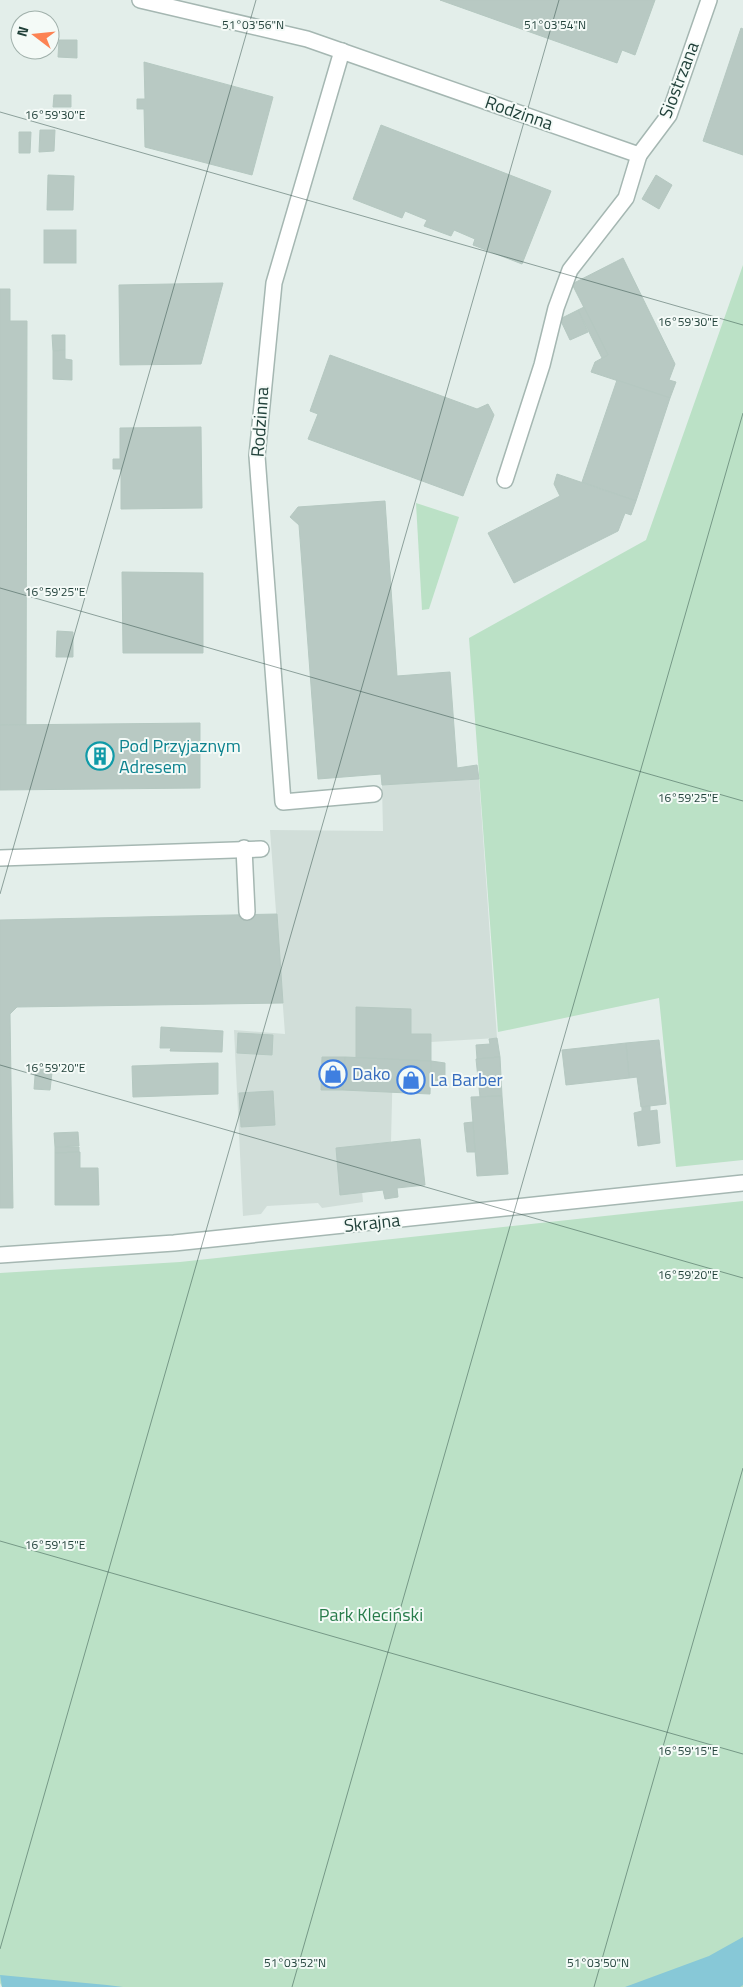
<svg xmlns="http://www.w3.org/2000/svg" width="743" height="1987" viewBox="0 0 743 1987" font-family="'Titillium Web',sans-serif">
<rect width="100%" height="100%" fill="#e3eeea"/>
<path fill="#d1ded9" d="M479,779L497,1038L431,1042V1061L393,1059L391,1142L358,1146L363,1202L322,1208L318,1203L267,1206L261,1214L243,1216L234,1030L285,1034L270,830L383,831L382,785Z"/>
<g fill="#bbe1c6">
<path d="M743,265V1160L676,1167L659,998L498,1032L469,638L646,540Z"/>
<path d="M416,503L459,517L429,609L422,610Z"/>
<path d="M743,1201V1987H2L0,1983V1273L180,1262Z"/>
</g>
<g fill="#87c8d7">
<path d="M743,1937V1985L740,1987H625L709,1956Z"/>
<path d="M0,1975L107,1985L123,1987H2Z"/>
</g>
<g fill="#b8c9c3" stroke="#b5c8c1">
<path d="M440,0H655L635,55L622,50L617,63Z"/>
<path d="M741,28L743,29V155L703,141Z"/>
<path d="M59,40H77V58L58,57Z"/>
<path d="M144,62L273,97L252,175L145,147L144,109H137V99H145Z"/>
<path d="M54,95H71V107H53Z"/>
<path d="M381,125L551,191L522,264L473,245L475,239L454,230L451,236L424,226L427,220L405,211L402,218L353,199Z"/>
<path d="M40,130H55L54,151L39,152Z"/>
<path d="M19,132H31L30,153H19Z"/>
<path d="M48,175L74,176L73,210H47Z"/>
<path d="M656,175L672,185L659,209L642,199Z"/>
<rect x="44" y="230" width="32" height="33"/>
<path d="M623,258L675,364L669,380L676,382L670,398L591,372L595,362L608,355L572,284Z"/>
<path d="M223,283L201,364L120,365L119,285Z"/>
<path d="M0,289H10V321H27L26,725H0Z"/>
<path d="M584,307L608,355L602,358L578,310Z"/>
<path d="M578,310L588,332L570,340L560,319Z"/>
<path d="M52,335H65V350L53,351Z"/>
<path d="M65,350V359L72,360V380L53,379V351Z"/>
<path d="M330,355L477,409L488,404L494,415L463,496L308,439L318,414L310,411Z"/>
<path d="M617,380L670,398L636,501L582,482Z"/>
<path d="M201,427L202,508L121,509V469H113V459H120V428Z"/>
<path d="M557,474L636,501L631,515L625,513L618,531L514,583L488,533L560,496L554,484Z"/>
<path d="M385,501L397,676L450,672L457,768L477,765L479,779L382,785L381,774L318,779L299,525L290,517L298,507Z"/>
<path d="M122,572L203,573V653H123Z"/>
<path d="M57,631L73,632V657H56Z"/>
<path d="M200,723V788L0,790V725Z"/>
<path d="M277,914L283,1003L17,1007L10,1014L13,1208H0V920Z"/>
<path d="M356,1007L411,1009V1034H431V1061L356,1058Z"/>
<path d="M161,1027L223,1031L222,1052L170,1051L171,1048H160Z"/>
<path d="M238,1033L273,1035L272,1055L237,1053Z"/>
<path d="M497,1038L500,1057L477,1059L476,1045L490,1044L489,1039Z"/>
<path d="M659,1040L666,1104L641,1107L637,1077L629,1078L626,1043Z"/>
<path d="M626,1043L629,1078L566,1085L562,1050Z"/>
<path d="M322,1057H345L343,1090H321Z"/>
<path d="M345,1057L431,1061L430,1094L343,1090Z"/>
<path d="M500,1057L502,1096L480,1097L476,1059Z"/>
<path d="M431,1061L445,1063V1081L431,1080Z"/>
<path d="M36,1063L53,1064L50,1090L34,1089Z"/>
<path d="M218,1063V1094L133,1097L132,1066Z"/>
<path d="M273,1091L275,1125L241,1127L239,1093Z"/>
<path d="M502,1096L508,1174L477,1176L471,1097Z"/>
<path d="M650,1106V1111L657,1110L660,1143L638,1146L634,1113L642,1111V1107Z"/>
<path d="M473,1122L475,1152H467L464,1123Z"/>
<path d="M78,1132L79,1146L55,1147L54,1133Z"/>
<path d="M420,1139L425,1185L397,1188L398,1197L385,1199L383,1190L340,1195L336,1148Z"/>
<path d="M55,1147H79V1152L55,1153Z"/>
<path d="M80,1152V1168H98L99,1205H55V1153Z"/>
</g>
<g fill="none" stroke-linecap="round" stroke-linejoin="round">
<g stroke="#a5b7b2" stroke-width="18">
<g id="service">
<path d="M342,51L274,283L257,456L283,802L374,794"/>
<path d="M505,480L542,365L556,308L570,270L626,198L639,155"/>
<path d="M244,848L247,912"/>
<path d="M0,858L261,849"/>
</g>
</g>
<g stroke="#a5b7b2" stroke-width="18">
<path id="minor" d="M140,0L307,39L639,155L669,115L709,0"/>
</g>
<g stroke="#a5b7b2" stroke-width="18">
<path id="tertiary" d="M0,1255L174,1243L743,1183"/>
</g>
<use href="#service" stroke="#fff" stroke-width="15"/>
<use href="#minor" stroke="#fff" stroke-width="15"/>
<use href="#tertiary" stroke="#fff" stroke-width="15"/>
</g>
<path fill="none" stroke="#21413a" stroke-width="1" stroke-opacity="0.45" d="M0,112L743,325M0,588L743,801M0,894L256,0M0,1065L743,1278M0,1541L743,1754M0,1949L559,0M292,1987L743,413M594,1987L743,1468"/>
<defs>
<g id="building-ring" transform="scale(1.4375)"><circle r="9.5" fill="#f4faf7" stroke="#0f9aa8" stroke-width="1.5"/><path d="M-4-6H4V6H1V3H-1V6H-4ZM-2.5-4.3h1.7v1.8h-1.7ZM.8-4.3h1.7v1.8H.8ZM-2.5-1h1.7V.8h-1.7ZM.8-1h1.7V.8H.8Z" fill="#0f9aa8"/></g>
<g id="shop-ring" transform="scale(1.4375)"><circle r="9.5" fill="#f4faf7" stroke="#3f7fe0" stroke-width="1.5"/><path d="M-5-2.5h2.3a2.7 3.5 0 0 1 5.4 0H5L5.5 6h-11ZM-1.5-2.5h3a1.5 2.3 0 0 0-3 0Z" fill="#3f7fe0"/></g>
</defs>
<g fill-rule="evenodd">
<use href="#building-ring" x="100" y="756"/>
<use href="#shop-ring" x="333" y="1074"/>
<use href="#shop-ring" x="411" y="1080"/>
</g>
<g text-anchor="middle" stroke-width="4" stroke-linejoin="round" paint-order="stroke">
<g font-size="18" fill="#21413a" stroke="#f4faf7">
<text transform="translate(679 80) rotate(-69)" y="6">Siostrzana</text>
<text transform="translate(519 113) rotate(19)" y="6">Rodzinna</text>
<text transform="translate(260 422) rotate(-86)" y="6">Rodzinna</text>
<text transform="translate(372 1223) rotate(-6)" y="6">Skrajna</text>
</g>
<g font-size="18" fill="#0d838f" stroke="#f4faf7" text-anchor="start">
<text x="119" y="752">Pod Przyjaznym<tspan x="119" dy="21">Adresem</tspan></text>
</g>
<g font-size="18" fill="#366cbe" stroke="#f4faf7" text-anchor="start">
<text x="352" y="1080">Dako</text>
<text x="430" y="1086">La Barber</text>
</g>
<g font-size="18" fill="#287c4b" stroke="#f4faf7">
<text x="371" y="1621">Park Kleciński</text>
</g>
</g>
<g font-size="12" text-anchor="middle" fill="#21413a" stroke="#f4faf7" stroke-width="4" stroke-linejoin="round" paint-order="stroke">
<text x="253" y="29">51°03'56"N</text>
<text x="555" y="29">51°03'54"N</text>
<text x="55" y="119">16°59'30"E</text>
<text x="688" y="326">16°59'30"E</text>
<text x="55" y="596">16°59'25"E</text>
<text x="688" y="802">16°59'25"E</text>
<text x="55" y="1072">16°59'20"E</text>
<text x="688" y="1279">16°59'20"E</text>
<text x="55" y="1549">16°59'15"E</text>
<text x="688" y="1755">16°59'15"E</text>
<text x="295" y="1967">51°03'52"N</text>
<text x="598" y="1967">51°03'50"N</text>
</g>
<g transform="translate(35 35) rotate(286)"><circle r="24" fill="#f4faf7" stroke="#a0b0ab"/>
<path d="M0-4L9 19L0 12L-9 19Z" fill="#fc8253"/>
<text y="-8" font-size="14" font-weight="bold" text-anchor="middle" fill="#21413a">N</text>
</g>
</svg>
